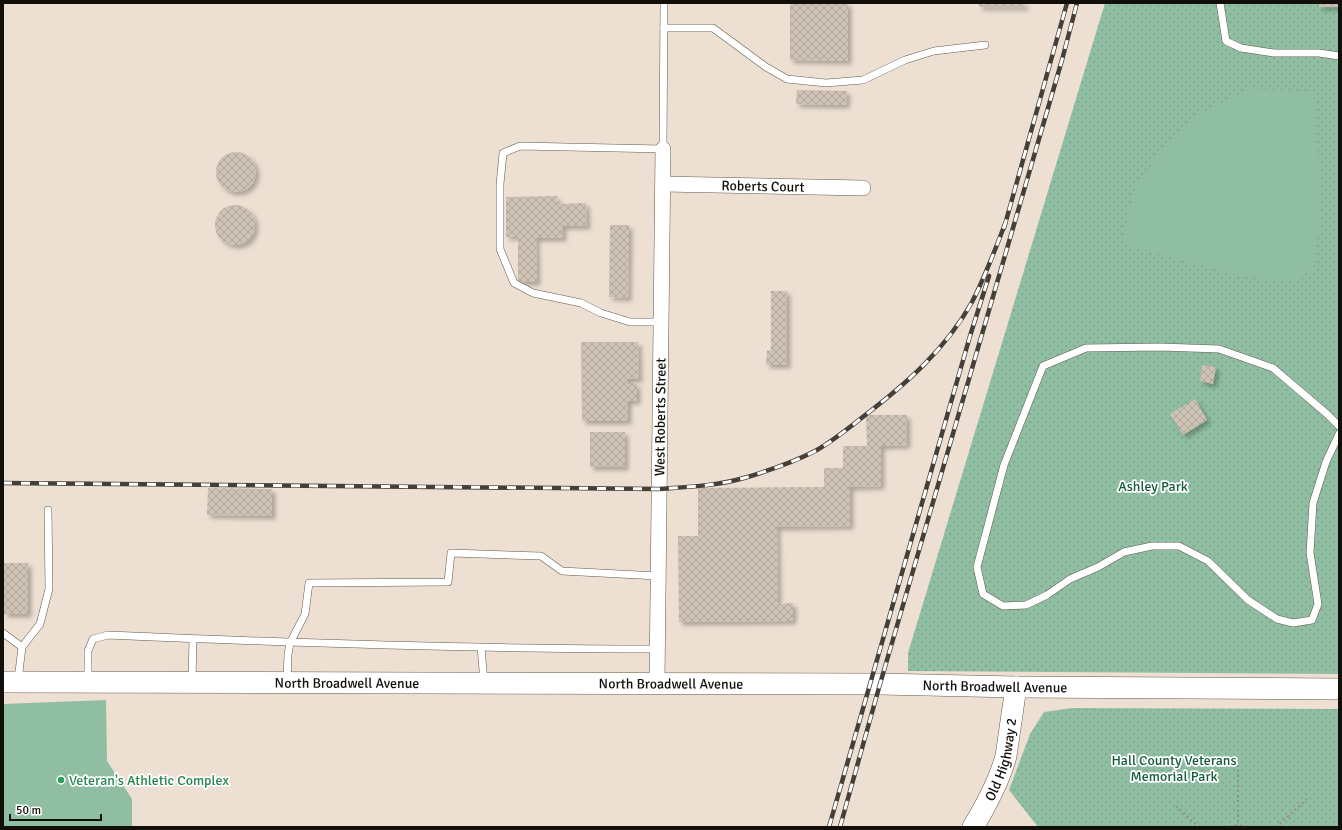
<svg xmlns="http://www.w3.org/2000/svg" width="1342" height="830" viewBox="0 0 1342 830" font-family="Signika,sans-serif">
<defs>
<pattern id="grass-dots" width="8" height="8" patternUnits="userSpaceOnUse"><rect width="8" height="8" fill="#90bea2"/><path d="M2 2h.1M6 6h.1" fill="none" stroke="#7ba28a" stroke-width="1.8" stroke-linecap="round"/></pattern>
<pattern id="building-cross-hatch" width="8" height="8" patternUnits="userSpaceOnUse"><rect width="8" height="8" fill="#cec2b4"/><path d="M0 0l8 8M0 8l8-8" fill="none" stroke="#b0a699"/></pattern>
<filter id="shadow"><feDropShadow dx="3.5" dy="3.5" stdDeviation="2" flood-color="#0004"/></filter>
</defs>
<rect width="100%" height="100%" fill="#ede0d2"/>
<g fill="url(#grass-dots)">
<path d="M1105,3H1339V674L908,671V653Z"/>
<path d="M1072,708L1339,709V827H1038L1009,790L1030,734L1044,712Z"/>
</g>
<g fill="#90bea2">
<path d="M1248,90L1314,91L1321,208L1314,267L1297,282L1240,276L1122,244L1136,184L1166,145L1199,114Z"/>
<path d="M106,700L107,761L132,799V827H3V704Z"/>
</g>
<g fill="url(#building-cross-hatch)" filter="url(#shadow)">
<path d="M790,3H848V61L790,60Z"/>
<rect x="979" y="3" width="46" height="4"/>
<rect x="1319" y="3" width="20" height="4"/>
<path d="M797,90L847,91L846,105L796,104Z"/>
<circle cx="236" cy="172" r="20"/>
<path d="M557,196L558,204L586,203L587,226H563V238H536L537,282H518V236L506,237V197Z"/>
<circle cx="235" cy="225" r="20"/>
<path d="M610,225H629L628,298L609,297Z"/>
<path d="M771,291H787V365H766L767,350L771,351Z"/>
<path d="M581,342H638L639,379H628V384H637V401H628V421H582Z"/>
<path d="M1202,365L1216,367L1213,384L1200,381Z"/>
<path d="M1195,399L1207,420L1183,435L1170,414Z"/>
<path d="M866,415H907V445L881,446V486L850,487V526L777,527L778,604L793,603V621L679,622L678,536H698V488L824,487V468H843V446H867Z"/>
<rect x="590" y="432" width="35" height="35"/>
<path d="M208,488L272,489V516L207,515Z"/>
<path d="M3,563H28V614H4Z"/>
</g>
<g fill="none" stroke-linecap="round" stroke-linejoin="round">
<g stroke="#63584c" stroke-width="8">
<g id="service">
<path d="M1220,3L1226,41L1241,48L1274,53H1319L1339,56"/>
<path d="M664,28H713L766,67L787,79L826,83L863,80L905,60L934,51L985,45"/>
<path d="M661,322H630L601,313L581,303L533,293L514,283L500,249V184L503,153L520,146L663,149L664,3"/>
<path d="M1339,426L1327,414L1273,368L1219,349L1160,347L1086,348L1043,366L1004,465L977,567L983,594L1003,606L1026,605L1047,595L1070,579L1098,567L1124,552L1152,546H1179L1208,561L1248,600L1277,619L1293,623L1312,620L1318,604L1310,553L1313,503L1326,462L1339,434"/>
<path d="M3,633L22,647"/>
<path d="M481,648L484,681"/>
<path d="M18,680L22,647L40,624L49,589L48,510"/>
<path d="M88,680V651L93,639L108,635C291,643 474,649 658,649"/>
<path d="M192,680L193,639"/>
<path d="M287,680L288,654L290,643L305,614L309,583L448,582L451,553L541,556L562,571L658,576"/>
</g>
</g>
<g stroke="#63584c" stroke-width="16">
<g id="minor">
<path id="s1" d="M663,184L863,188"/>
<path id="s2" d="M657,684L663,149"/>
</g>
</g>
<g stroke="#63584c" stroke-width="22">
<g id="secondary">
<path id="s3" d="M3,682L880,684L1016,687L1339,689"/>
<path id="s4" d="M973,827C987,804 999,782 1006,756L1016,687"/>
</g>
</g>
<g stroke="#968d83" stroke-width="2" stroke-dasharray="2 3" stroke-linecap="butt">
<path d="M1176,806L1199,827"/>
<path d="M1225,827L1238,825L1249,827"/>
<path d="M1238,827V763"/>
<path d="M1276,827L1307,799"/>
</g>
<use href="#service" stroke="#fff" stroke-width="7"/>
<use href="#minor" stroke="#fff" stroke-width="15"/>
<use href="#secondary" stroke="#fff" stroke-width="21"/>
<g stroke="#453f38" stroke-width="4.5">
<g id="rail">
<path d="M1004,228L1067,3"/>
<path d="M3,483L659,489C687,487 716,486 744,478C768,471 794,462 817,450C834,440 849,428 864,416C906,384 946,349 972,302C985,277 995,250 1005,224"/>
<path d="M829,827L970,336L989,276"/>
<path d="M840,827L880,684L1062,60L1077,3"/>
</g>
</g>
<use href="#rail" stroke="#fff" stroke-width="3" stroke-dasharray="9" stroke-linecap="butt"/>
</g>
<circle fill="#2e9e5b" stroke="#fff" stroke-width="1.5" cx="61" cy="780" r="4"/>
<g text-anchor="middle" stroke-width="3.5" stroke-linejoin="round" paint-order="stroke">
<g font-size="14" fill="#120e09" stroke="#fff">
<text dy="5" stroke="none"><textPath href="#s1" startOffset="100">Roberts Court</textPath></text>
<text dy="5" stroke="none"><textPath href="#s2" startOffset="267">West Roberts Street</textPath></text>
<text dy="5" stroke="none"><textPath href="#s3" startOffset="344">North Broadwell Avenue</textPath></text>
<text dy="5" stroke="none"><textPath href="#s3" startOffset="668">North Broadwell Avenue</textPath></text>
<text dy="5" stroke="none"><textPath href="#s3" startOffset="992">North Broadwell Avenue</textPath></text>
<text dy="5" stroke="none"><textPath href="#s4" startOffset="74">Old Highway 2</textPath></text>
</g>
<g font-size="14" fill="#135b3a" stroke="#fff">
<text x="1153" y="491">Ashley Park</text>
<text x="1174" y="765">Hall County Veterans<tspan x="1174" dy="16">Memorial Park</tspan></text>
</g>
<g font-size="14" fill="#27864d" stroke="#fff" text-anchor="start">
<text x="69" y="785">Veteran's Athletic Complex</text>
</g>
</g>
<rect width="1342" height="830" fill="none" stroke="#120e09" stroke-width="8"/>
<path d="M10 814v6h91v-6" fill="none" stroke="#120e09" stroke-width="2"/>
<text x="16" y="814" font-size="12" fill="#120e09" stroke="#ffffff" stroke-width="3" paint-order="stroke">50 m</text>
</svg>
